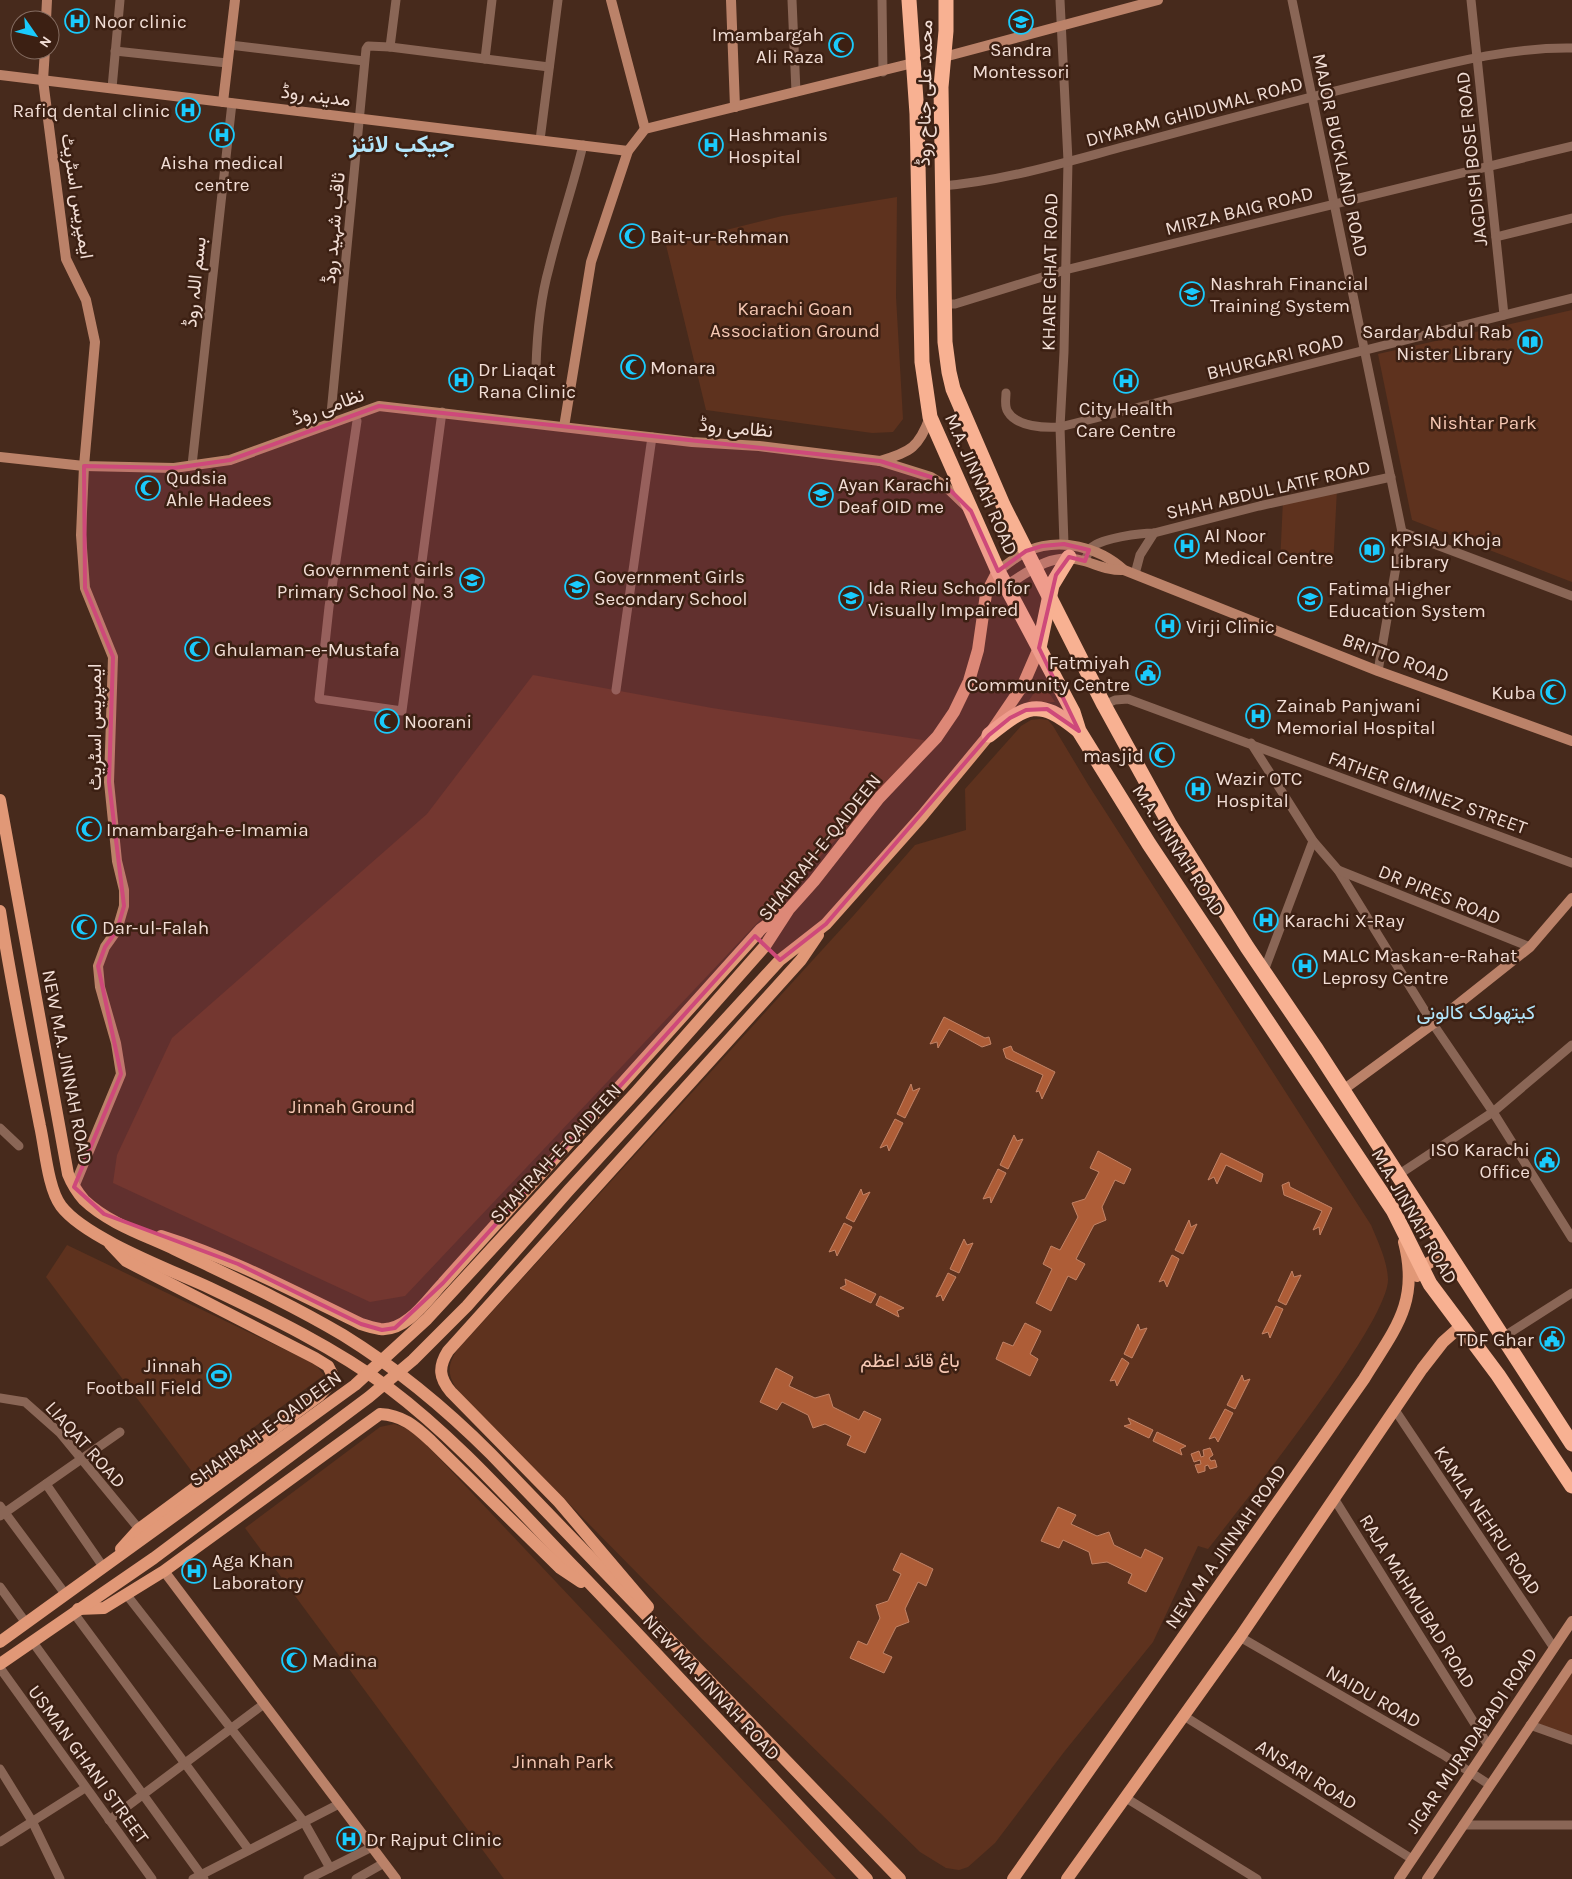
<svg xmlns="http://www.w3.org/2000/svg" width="1572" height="1879" viewBox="0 0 1572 1879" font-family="Karla,Vazirmatn,sans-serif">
<rect width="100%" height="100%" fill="#472a1c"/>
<g fill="#5e321e">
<path d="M897,197L896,297L903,419L893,432L872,433L706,410L666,245L782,216Z"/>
<path d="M1572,310V582L1412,520L1378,354Z"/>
<path d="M1337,489L1333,567L1280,564L1283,500Z"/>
<path d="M533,675L712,708L929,741L405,1296L370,1302L113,1183L117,1155L172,1038L427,814Z"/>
<path d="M1042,682L1055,702L1027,703Z"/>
<path d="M1040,719L1048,720L1053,726L1089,786L1371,1225C1378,1242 1387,1260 1388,1279C1389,1323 1242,1505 1208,1549L1198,1546L1153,1642L1064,1752L995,1843L968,1867L959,1870L946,1868L920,1852L702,1639L459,1392C448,1377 446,1367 457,1350L854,915L915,845L966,830L965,789L1021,726L1031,720Z"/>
<path d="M67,1245L315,1364L324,1375L193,1473L46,1277Z"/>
<path d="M394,1424L409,1429L424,1442L836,1879H504L245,1528L380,1427Z"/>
<path d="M1572,1666V1740L1533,1726Z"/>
</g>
<g fill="#ae5d37" stroke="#c28366">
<path d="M944,1017L985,1038L989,1037L991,1044L982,1047L949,1029L938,1048L937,1042L930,1044Z"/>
<path d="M1011,1046L1013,1051L1055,1072L1042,1099L1039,1091L1036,1092L1043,1075L1006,1058L1003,1049Z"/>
<path d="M911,1084L913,1091L920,1088L905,1118L897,1114Z"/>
<path d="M895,1119L903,1123L889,1151L887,1145L880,1148Z"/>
<path d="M1014,1135L1017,1141L1023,1139L1008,1169L1000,1165Z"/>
<path d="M1098,1151L1131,1169L1124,1184L1115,1180L1102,1207L1106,1220L1094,1225L1076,1259L1085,1264L1076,1280L1068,1276L1051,1311L1036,1303L1052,1269L1043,1264L1051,1246L1060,1250L1078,1217L1072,1203L1085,1199L1099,1172L1090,1168Z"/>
<path d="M1221,1153L1263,1174L1261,1182L1226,1165L1217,1184L1214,1177L1208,1180Z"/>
<path d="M998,1169L1006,1173L991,1203L990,1197L983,1199Z"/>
<path d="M1289,1182L1290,1187L1332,1208L1320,1235L1319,1227L1313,1230L1322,1211L1284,1195L1282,1185Z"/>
<path d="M861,1189L863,1195L870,1192L854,1222L846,1218Z"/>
<path d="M1189,1220L1191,1227L1197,1224L1183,1254L1175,1250Z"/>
<path d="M844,1223L852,1227L837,1256L835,1250L829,1252Z"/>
<path d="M964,1239L967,1245L973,1243L959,1273L950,1269Z"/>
<path d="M1172,1255L1179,1259L1167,1287L1164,1280L1159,1282Z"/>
<path d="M1292,1271L1294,1277L1301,1275L1286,1305L1278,1301Z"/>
<path d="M948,1273L956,1277L943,1301L941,1295L936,1297Z"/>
<path d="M845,1279L876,1294L871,1303L840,1288L846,1285Z"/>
<path d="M880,1296L904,1308L897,1311L899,1317L876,1305Z"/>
<path d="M1276,1306L1283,1309L1270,1338L1268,1332L1262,1334Z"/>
<path d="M1025,1323L1041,1331L1030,1354L1038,1359L1030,1376L996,1359L1003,1342L1013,1346Z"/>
<path d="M1138,1324L1140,1330L1147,1328L1132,1358L1124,1354Z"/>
<path d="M1122,1358L1129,1363L1117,1386L1115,1380L1110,1381Z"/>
<path d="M776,1368L793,1377L789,1386L815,1398L829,1394L833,1407L859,1420L864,1411L881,1419L865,1453L847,1445L851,1436L825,1424L813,1428L808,1415L782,1402L777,1410L760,1402Z"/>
<path d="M1242,1375L1244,1381L1250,1379L1235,1409L1227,1405Z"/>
<path d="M1225,1409L1233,1413L1218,1442L1215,1437L1209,1439Z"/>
<path d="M1128,1418L1153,1430L1149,1438L1124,1426L1131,1424Z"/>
<path d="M1157,1432L1186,1446L1180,1449L1182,1455L1153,1441Z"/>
<path d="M1210,1448L1213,1455L1209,1458L1211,1461L1215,1460L1217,1467L1210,1469L1208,1465L1205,1466V1471L1198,1473L1195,1465L1201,1464L1200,1460L1194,1462L1191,1454L1199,1451L1201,1457L1204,1456L1203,1450Z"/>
<path d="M1058,1507L1076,1515L1071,1524L1097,1536L1109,1532L1114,1545L1141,1558L1145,1549L1163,1558L1146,1592L1128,1583L1132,1574L1107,1562L1092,1564L1089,1552L1063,1540L1059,1548L1041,1541Z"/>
<path d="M901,1553L933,1569L926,1586L918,1582L905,1609L909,1622L896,1627L883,1653L892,1657L884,1673L850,1658L858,1641L867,1645L880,1618L876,1605L888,1601L901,1574L893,1570Z"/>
</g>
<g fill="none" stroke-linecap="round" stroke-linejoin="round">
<g stroke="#8a6656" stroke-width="9">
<path d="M792,0L796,92"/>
<path d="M882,0L883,72"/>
<path d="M1060,0L1068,161L1064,352L1060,427L1064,544"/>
<path d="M1292,0L1402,532L1378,671"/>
<path d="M1471,0L1504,315"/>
<path d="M230,45L364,61"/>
<path d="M390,47L549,67"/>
<path d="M115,51L227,63"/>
<path d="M485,59L492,0"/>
<path d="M112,88L120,0"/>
<path d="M540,140L558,0"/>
<path d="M942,186C1005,181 1069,161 1130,145C1219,121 1308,97 1397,76C1454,62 1513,47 1572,48"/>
<path d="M1496,237L1572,218"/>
<path d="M945,304H955L1065,270L1572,146"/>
<path d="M536,367C537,334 540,300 549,268C559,226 573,187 583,145"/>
<path d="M1006,393C1006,399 1004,407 1008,412C1017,427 1045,428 1060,427L1572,298"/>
<path d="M357,421L329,607L319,699L402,711L442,412"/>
<path d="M330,424L366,49L368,46L390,47L396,0"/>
<path d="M192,465L232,103"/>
<path d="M1402,532L1572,596"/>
<path d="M1085,561C1087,556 1088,551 1092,547C1103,538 1140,533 1154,533L1259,506L1391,477"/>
<path d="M1135,574L1140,555L1154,533"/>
<path d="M616,690L652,437"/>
<path d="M1104,705L1115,700L1128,699L1572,863"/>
<path d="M1251,743L1313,841L1338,870L1433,1024L1493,1112L1572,1238"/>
<path d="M1338,870L1530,947"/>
<path d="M1264,971L1313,841"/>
<path d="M0,1128L19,1146"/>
<path d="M1398,1175L1493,1112L1572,1045"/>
<path d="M1503,1337L1572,1293"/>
<path d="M0,1398L25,1402L60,1433L139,1529"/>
<path d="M1395,1410L1554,1648"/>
<path d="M46,1484L104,1568"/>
<path d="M1335,1500L1488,1745"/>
<path d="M0,1506L66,1595"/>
<path d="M0,1516L120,1432"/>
<path d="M0,1587L26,1623"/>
<path d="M126,1594L304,1822L330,1868"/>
<path d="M73,1612L249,1850"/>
<path d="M1240,1637L1442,1754L1490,1785"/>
<path d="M32,1641L204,1879"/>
<path d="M0,1668L152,1879"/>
<path d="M1184,1716L1412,1859"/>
<path d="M1530,1725L1572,1740"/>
<path d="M0,1769L32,1821L60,1879"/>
<path d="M1126,1798L1257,1879"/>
<path d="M109,1820L264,1704"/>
<path d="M1463,1825H1572"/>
<path d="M0,1842L85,1788"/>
<path d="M193,1879L339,1804"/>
<path d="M308,1879L372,1847"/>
<path d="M356,1879L384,1863"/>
</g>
<g stroke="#bb8269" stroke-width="10">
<path d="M611,0L645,129"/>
<path d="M731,0L735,107"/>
<path d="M46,20L47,0"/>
<path d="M45,50L43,80L66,259L86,300L95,342L84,466L81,535L85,588L113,657L109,782L117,861L124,890V906L117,930L105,947L98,966L100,987L116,1043L121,1074L74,1187"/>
<path d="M944,57L1158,0"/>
<path d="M0,75L628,151"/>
<path d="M223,102L235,0"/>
<path d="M564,427L591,262L628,151L645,129L913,63"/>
<path d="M0,457L84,466L174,468L230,460L379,406L692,442L759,446L880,461L931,477L944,485L967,507"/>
<path d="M880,461C911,452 919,447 930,417"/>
<path d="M998,571C1007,564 1017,556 1027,551C1060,537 1099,547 1124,570L1378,671L1572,741"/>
<path d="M1006,586C1031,569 1053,552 1084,561C1098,565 1109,571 1124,570"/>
<path d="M1343,1090L1433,1024L1530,947L1572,898"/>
<path d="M164,1571L396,1879"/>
<path d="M1399,1879L1572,1621"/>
<path d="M1427,1879L1572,1664"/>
</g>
<g stroke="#e19877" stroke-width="12">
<path d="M0,800L68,1174C72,1184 77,1192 84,1200C108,1223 144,1235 174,1249C230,1276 289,1303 343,1335C398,1369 446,1409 491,1454L900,1879"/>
<path d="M0,911C11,983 26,1055 40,1126C45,1148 48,1189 61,1206C85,1238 171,1270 210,1288C271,1317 335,1348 389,1388C458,1440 516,1507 576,1569C674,1671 770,1776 867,1879"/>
<path d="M161,1236C231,1258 295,1292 361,1324C367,1326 374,1328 380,1329C406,1332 427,1300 443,1283L761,929L783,913"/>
<path d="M110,1244L126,1261L315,1358L328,1366L332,1374L330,1384L319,1396L139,1529L121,1549"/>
<path d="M1417,1276C1424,1263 1438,1254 1453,1261"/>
<path d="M648,1607L559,1502L451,1392C439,1378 438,1367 448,1351L801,960L818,935"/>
<path d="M78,1609L104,1608L164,1571L380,1414C402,1415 415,1426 431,1441L560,1568L581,1582"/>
<path d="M0,1642L355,1385L427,1319L637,1091L765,946L789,909L814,881L879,798L937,737L954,712L969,681L978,650L986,594L998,571"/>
<path d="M0,1664L154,1558L369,1397L413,1360L467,1306L569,1190L780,960L826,924L922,816L989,735L1023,685L1039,648"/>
<path d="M1013,1879L1364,1379C1394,1330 1420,1303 1404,1242"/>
<path d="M1067,1879L1240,1637L1422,1369L1443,1342L1461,1326"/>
</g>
<g stroke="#f8b192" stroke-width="15">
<path d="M909,0L917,114L922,362L930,417L998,571L1073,712L1079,731L1149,844L1393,1210L1430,1284L1498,1375L1572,1486"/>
<path d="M946,0V31L941,87L945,342L949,372L953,389L1003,505L1104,705L1170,825L1247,947L1317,1050L1572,1444"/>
<path d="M1039,648L1052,585L1069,557"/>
<path d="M989,735C1027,705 1038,697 1078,730"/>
</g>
</g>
<path fill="#ce497a" fill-opacity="0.2" stroke="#ce497a" stroke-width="4" stroke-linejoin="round" d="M379,406L880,461L931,477L951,491L971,511L998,571L1026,551L1042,546L1064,544L1089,550L1085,561L1069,557L1056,575L1039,648L1079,731L1047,709L1026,710L1010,718L989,735L826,924L780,960L755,936L443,1283L395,1328L382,1330L361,1324L238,1264L104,1214L74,1187L121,1074L98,966L105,947L117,930L124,906L109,782L113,657L85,588L84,466L174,468L230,460Z"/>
<defs>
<g id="hospital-ring" transform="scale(1.25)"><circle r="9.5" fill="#3c2013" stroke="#1acafc" stroke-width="1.5"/><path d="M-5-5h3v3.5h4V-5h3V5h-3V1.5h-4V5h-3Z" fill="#1acafc"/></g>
<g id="school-ring" transform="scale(1.25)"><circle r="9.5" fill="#3c2013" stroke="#1acafc" stroke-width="1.5"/><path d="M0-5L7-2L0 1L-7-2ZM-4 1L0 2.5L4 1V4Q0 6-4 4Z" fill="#1acafc"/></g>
<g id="mosque-ring" transform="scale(1.25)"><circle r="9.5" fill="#3c2013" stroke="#1acafc" stroke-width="1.5"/><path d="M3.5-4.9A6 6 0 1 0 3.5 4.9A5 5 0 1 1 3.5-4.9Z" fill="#1acafc"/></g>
<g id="university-ring" transform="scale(1.25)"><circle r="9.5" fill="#3c2013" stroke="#1acafc" stroke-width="1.5"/><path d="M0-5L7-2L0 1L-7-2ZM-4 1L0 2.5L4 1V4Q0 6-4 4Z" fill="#1acafc"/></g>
<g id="library-ring" transform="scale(1.25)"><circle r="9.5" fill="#3c2013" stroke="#1acafc" stroke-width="1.5"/><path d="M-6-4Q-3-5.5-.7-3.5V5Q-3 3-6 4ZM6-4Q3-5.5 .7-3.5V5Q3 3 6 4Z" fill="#1acafc"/></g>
<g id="civic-ring" transform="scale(1.25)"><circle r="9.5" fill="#3c2013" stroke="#1acafc" stroke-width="1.5"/><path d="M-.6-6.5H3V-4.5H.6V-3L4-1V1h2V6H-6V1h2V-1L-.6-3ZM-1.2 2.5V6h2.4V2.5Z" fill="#1acafc"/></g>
<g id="stadium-ring" transform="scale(1.25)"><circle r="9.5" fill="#3c2013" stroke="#1acafc" stroke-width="1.5"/><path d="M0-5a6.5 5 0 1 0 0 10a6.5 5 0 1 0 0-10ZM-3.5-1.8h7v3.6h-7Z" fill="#1acafc"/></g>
</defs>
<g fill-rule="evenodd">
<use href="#hospital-ring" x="77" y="21"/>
<use href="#school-ring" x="1021" y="22"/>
<use href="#mosque-ring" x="841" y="45"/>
<use href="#hospital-ring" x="188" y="110"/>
<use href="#hospital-ring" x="222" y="135"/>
<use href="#hospital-ring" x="711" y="145"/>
<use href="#mosque-ring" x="632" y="236"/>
<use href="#university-ring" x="1192" y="294"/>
<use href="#library-ring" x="1530" y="342"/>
<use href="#mosque-ring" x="633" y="367"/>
<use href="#hospital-ring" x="461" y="380"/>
<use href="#hospital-ring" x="1126" y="381"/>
<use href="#mosque-ring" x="148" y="488"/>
<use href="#university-ring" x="821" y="495"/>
<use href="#hospital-ring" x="1187" y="546"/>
<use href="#library-ring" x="1372" y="550"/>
<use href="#school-ring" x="472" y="580"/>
<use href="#school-ring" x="577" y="587"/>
<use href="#university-ring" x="851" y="598"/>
<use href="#university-ring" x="1310" y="599"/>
<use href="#hospital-ring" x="1168" y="626"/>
<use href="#mosque-ring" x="197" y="649"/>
<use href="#civic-ring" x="1148" y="673"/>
<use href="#mosque-ring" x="1553" y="692"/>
<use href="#hospital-ring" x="1258" y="716"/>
<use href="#mosque-ring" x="387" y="721"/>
<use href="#mosque-ring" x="1162" y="755"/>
<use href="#hospital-ring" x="1198" y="789"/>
<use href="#mosque-ring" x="89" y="829"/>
<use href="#hospital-ring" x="1266" y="920"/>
<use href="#mosque-ring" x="84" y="927"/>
<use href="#hospital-ring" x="1305" y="966"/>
<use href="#civic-ring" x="1547" y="1160"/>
<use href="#civic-ring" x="1552" y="1339"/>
<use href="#stadium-ring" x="219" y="1376"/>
<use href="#hospital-ring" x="194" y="1571"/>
<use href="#mosque-ring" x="294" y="1660"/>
<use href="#hospital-ring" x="349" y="1839"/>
</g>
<g text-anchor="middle" stroke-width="5" stroke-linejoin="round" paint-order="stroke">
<g font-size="19" fill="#f1ddd5" stroke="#3c2013" text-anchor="start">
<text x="94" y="28">Noor clinic</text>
<text x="824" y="41" text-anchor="end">Imambargah<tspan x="824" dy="22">Ali Raza</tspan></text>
<text x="1021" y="56" text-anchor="middle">Sandra<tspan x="1021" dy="22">Montessori</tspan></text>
<text x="170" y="117" text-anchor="end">Rafiq dental clinic</text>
<text x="728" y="141">Hashmanis<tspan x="728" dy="22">Hospital</tspan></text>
<text x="222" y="169" text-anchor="middle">Aisha medical<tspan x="222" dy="22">centre</tspan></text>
<text x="650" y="243">Bait-ur-Rehman</text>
<text x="1210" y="290">Nashrah Financial<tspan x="1210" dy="22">Training System</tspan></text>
<text x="1512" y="338" text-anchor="end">Sardar Abdul Rab<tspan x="1512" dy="22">Nister Library</tspan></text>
<text x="650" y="374">Monara</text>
<text x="478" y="376">Dr Liaqat<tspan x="478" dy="22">Rana Clinic</tspan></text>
<text x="1126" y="415" text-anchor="middle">City Health<tspan x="1126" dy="22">Care Centre</tspan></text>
<text x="166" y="484">Qudsia<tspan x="166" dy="22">Ahle Hadees</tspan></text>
<text x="838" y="491">Ayan Karachi<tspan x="838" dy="22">Deaf OID me</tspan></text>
<text x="1204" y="542">Al Noor<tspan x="1204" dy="22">Medical Centre</tspan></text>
<text x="1390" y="546">KPSIAJ Khoja<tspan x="1390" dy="22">Library</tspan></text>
<text x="454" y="576" text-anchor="end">Government Girls<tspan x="454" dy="22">Primary School No. 3</tspan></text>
<text x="594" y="583">Government Girls<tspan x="594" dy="22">Secondary School</tspan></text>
<text x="868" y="594">Ida Rieu School for<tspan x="868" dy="22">Visually Impaired</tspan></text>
<text x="1328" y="595">Fatima Higher<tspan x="1328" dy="22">Education System</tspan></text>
<text x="1186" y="633">Virji Clinic</text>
<text x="214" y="656">Ghulaman-e-Mustafa</text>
<text x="1130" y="669" text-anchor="end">Fatmiyah<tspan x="1130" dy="22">Community Centre</tspan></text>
<text x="1536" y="699" text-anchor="end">Kuba</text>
<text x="1276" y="712">Zainab Panjwani<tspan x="1276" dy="22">Memorial Hospital</tspan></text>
<text x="404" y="728">Noorani</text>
<text x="1144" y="762" text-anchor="end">masjid</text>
<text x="1216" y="785">Wazir OTC<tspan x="1216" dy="22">Hospital</tspan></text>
<text x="106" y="836">Imambargah-e-Imamia</text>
<text x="1284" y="927">Karachi X-Ray</text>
<text x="102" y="934">Dar-ul-Falah</text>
<text x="1322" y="962">MALC Maskan-e-Rahat<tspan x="1322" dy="22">Leprosy Centre</tspan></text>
<text x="1530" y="1156" text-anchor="end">ISO Karachi<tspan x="1530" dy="22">Office</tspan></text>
<text x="1534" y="1346" text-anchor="end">TDF Ghar</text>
<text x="202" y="1372" text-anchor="end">Jinnah<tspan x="202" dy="22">Football Field</tspan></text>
<text x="212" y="1567">Aga Khan<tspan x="212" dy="22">Laboratory</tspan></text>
<text x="312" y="1667">Madina</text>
<text x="366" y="1846">Dr Rajput Clinic</text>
</g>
<g font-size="19" fill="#f1ddd5" stroke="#3c2013">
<text transform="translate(924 93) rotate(-89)" y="7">محمد علی جناح روڈ</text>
<text transform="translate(316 95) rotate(7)" y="7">مدینہ روڈ</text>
<text transform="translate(1194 111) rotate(-15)" y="7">DIYARAM GHIDUMAL ROAD</text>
<text transform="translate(1341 155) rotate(78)" y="7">MAJOR BUCKLAND ROAD</text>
<text transform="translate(1471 159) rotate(-96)" y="7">JAGDISH BOSE ROAD</text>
<text transform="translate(78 196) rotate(81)" y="7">ایمپریس اسٹریٹ</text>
<text transform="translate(1239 210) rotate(-14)" y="7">MIRZA BAIG ROAD</text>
<text transform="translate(333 228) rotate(-85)" y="7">ثاقب شہید روڈ</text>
<text transform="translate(1049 272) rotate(-89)" y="7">KHARE GHAT ROAD</text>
<text transform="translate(194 282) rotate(-84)" y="7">بسم اللہ روڈ</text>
<text transform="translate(1275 356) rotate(-14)" y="7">BHURGARI ROAD</text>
<text transform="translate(328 406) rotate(-20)" y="7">نظامی روڈ</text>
<text transform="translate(736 427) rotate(5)" y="7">نظامی روڈ</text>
<text transform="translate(982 484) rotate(66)" y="7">M.A. JINNAH ROAD</text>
<text transform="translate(1268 489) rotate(-13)" y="7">SHAH ABDUL LATIF ROAD</text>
<text transform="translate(1396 657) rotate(20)" y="7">BRITTO ROAD</text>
<text transform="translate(94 727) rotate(-90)" y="7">ایمپریس اسٹریٹ</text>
<text transform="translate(1428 792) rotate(20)" y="7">FATHER GIMINEZ STREET</text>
<text transform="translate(819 847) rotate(-51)" y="7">SHAHRAH-E-QAIDEEN</text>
<text transform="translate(1179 850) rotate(57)" y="7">M.A. JINNAH ROAD</text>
<text transform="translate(1440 894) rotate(22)" y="7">DR PIRES ROAD</text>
<text transform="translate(68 1067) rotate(79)" y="7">NEW M.A. JINNAH ROAD</text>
<text transform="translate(555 1153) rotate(-47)" y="7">SHAHRAH-E-QAIDEEN</text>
<text transform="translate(1415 1216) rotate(60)" y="7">M.A. JINNAH ROAD</text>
<text transform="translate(265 1428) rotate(-36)" y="7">SHAHRAH-E-QAIDEEN</text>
<text transform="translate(86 1444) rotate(48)" y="7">LIAQAT ROAD</text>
<text transform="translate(1488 1520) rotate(56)" y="7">KAMLA NEHRU ROAD</text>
<text transform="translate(1225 1546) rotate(-55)" y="7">NEW M A JINNAH ROAD</text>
<text transform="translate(1418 1601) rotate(58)" y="7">RAJA MAHMUBAD ROAD</text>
<text transform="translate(712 1687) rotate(47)" y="7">NEW MA JINNAH ROAD</text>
<text transform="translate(1374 1696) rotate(30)" y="7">NAIDU ROAD</text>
<text transform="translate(1471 1740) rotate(-56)" y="7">JIGAR MURADABADI ROAD</text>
<text transform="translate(89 1764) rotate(54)" y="7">USMAN GHANI STREET</text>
<text transform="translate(1307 1774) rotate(32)" y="7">ANSARI ROAD</text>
</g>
<g font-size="19" fill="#f5c7b3" stroke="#3c2013">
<text x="795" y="315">Karachi Goan<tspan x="795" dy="22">Association Ground</tspan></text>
<text x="1483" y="429">Nishtar Park</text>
<text x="352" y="1113">Jinnah Ground</text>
<text x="910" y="1367">باغ قائد اعظم</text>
<text x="563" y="1768">Jinnah Park</text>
</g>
<g font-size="20" fill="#b2e5fa" stroke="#3c2013">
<text x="1476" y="1019">کیتھولک کالونی</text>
</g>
<g font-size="24" font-weight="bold" fill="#b2e5fa" stroke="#3c2013">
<text x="402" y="152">جیکب لائنز</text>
</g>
</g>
<g transform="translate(35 35) rotate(124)"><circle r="24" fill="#3c2013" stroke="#846c61"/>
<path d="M0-4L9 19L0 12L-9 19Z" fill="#1acafc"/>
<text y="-8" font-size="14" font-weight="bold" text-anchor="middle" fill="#f1ddd5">N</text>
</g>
</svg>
